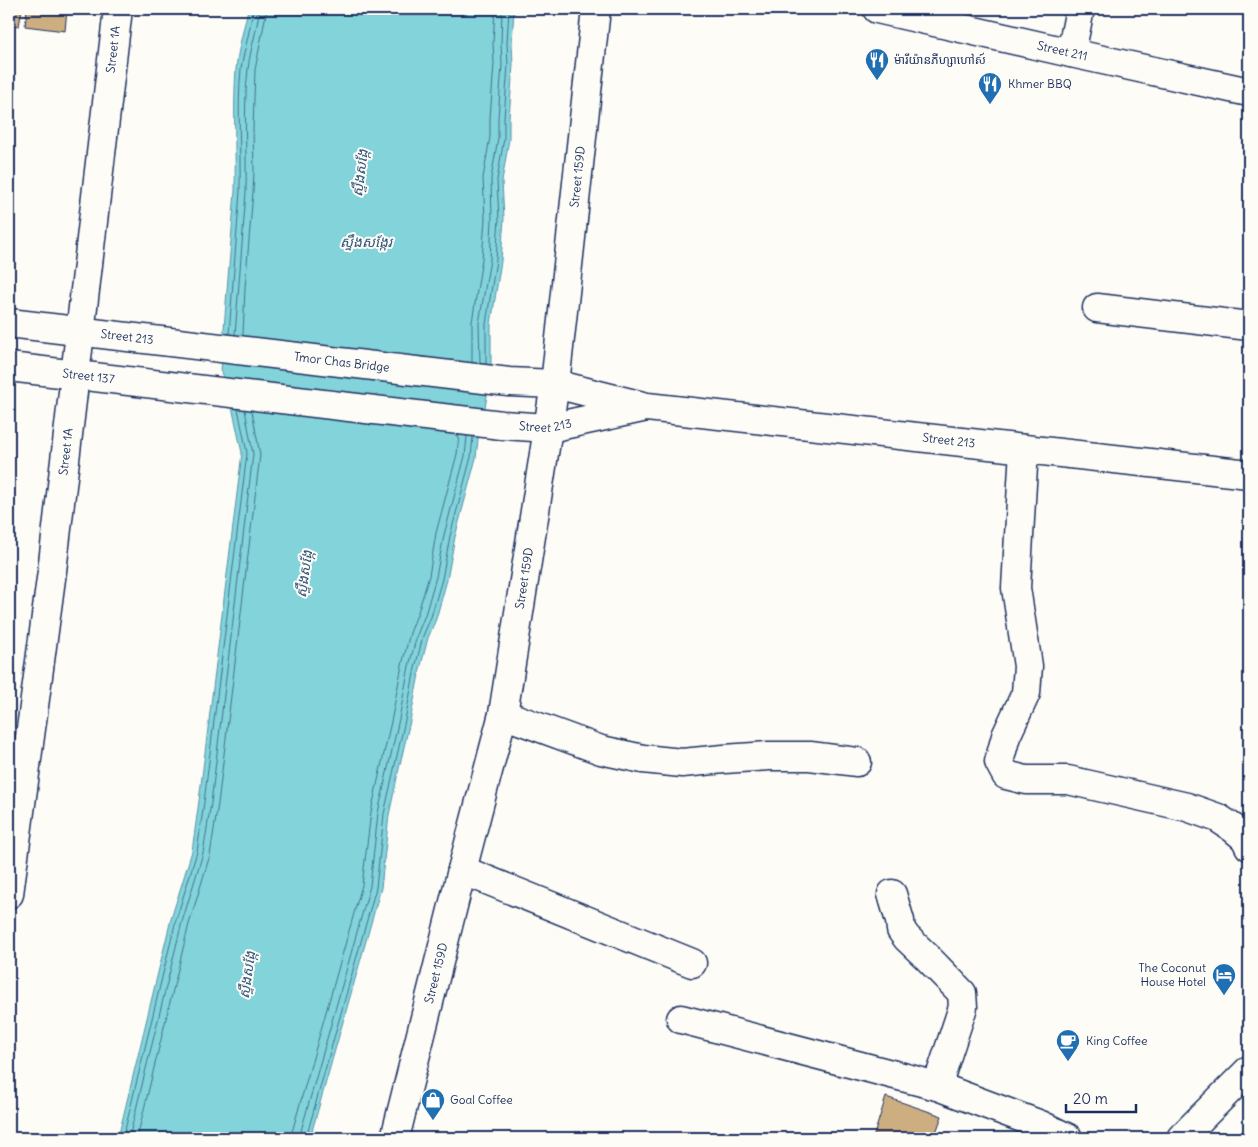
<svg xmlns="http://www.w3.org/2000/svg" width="1258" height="1147" viewBox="0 0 1258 1147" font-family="Delius,'Noto Sans Khmer',sans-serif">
<rect width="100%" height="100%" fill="#fdfcf7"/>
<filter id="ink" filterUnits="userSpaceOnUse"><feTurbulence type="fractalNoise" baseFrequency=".02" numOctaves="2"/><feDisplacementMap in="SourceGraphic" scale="10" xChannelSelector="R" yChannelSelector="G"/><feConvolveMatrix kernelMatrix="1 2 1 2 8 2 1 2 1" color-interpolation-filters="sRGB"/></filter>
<g filter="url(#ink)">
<path fill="#82d3da" stroke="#5991a8" d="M248,9H514L512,43L513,65L509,118V139L502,181L504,218L501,261L491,324V365L509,382L488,389L483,421L479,430L476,458L455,537L447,580L436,619L428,638L420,669L410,721L398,773L389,815L381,888L310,1138H118L171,919L192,851L199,801L242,453L231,402L221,369L224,349V328L235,191C236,151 233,110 236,69C238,49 244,28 248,9Z"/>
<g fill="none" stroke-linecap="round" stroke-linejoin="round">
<g stroke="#447190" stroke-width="1">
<path d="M229,334L240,191C241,151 237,110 241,69C244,49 251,29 253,9"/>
<path d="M235,335L246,192C247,151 243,110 248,69C250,49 258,29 259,9"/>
<path d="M243,335L245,288L253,192L254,171L253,129L255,70L267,9"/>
<path d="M472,363V322L482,259L485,219L483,178L490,137V118L494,64L493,43L495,9"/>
<path d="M480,363L479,323L490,260L492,219L491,179L498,138V118L502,65L501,43L502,9"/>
<path d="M486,364V324L496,260L499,219L497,180L504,138V118L508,65L507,43L509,9"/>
<path d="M123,1138L176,920L197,852L204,802L247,453L238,409"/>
<path d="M129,1138L182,922L203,853L211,803L253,454L245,410"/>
<path d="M137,1138L189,924L210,855L218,804L260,455L252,411"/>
<path d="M292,1138V1132L362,885L371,812L392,717L402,665L410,633L418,612L429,576L436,533L457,454L459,435"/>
<path d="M299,1138L370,886L378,813L399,719L409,666L417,635L425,615L436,577L444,535L465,456L467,436"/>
<path d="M306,1138L376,888L384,814L405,720L415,668L423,636L431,617L442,579L450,536L471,457L473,437"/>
</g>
</g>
<g fill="#cdae81" stroke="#1b2f5e">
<path d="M9,9H22L19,26L9,24Z"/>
<path d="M27,9H67L65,31L25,26Z"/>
<path d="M886,1097L942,1116L934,1138H873Z"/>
</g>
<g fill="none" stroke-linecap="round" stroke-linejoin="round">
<g stroke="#1b2f5e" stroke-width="31">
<g id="minor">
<path d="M1071,53L1080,9"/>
<path d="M1097,308L1249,326"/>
<path id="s1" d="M9,323L509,382L555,384L647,407L1249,474"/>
<path id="s2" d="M9,367L502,425L549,428L642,408"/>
<path d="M1024,449L1016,588L1028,666L1026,693L1006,736L999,762L1006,775L1026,780H1068L1187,807L1218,818L1233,828L1245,838L1249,846"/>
<path d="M503,714L601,750L643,759L682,763L724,759L769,756H810L857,762"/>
<path d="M462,870L692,963"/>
<path id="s3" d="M9,894L52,571L118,9"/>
<path d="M892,894L900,921L901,930L907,938L927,957L962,993L963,1007L937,1086"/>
<path d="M681,1019L937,1086L1041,1125L1068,1138"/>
<path id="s4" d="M395,1138L462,870L503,714L555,384L596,9"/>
<path d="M1181,1138L1249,1070"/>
</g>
</g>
<g stroke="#1b2f5e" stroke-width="31">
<g id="major">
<path id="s5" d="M877,9L1071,53L1249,92"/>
</g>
</g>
<use href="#minor" stroke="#fdfcf7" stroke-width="28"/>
<use href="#major" stroke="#fdfcf7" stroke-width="28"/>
</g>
</g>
<defs>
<g id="restaurant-pin" transform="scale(1.25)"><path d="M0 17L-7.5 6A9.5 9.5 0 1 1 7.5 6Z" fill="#1f6fb2" stroke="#fdfcf7"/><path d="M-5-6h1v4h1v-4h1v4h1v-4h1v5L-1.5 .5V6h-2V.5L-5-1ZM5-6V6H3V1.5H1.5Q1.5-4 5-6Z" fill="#fff"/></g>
<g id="hotel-pin" transform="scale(1.25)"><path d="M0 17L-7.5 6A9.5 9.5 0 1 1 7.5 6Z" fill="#1f6fb2" stroke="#fdfcf7"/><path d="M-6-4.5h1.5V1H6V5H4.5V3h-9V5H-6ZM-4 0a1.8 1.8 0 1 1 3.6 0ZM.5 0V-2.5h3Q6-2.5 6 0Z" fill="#fff"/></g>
<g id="cafe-pin" transform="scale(1.25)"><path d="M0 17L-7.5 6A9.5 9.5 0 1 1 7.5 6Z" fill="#1f6fb2" stroke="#fdfcf7"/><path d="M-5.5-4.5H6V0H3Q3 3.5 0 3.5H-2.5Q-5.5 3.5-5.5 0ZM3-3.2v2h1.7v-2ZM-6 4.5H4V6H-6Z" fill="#fff"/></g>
<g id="shop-pin" transform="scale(1.25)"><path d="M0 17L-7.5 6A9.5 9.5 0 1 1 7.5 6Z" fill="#1f6fb2" stroke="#fdfcf7"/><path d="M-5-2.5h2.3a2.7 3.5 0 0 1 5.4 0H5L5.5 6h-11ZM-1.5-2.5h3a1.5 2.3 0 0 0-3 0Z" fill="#fff"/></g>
</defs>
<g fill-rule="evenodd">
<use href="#restaurant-pin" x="877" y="60"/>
<use href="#restaurant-pin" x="990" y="84"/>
<use href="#hotel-pin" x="1224" y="975"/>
<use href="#cafe-pin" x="1068" y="1041"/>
<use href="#shop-pin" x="433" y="1100"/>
</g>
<g text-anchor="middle" stroke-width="4" stroke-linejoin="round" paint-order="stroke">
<g font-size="12" fill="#1b2f5e" stroke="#fdfcf7">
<text dy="4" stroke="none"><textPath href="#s3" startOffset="851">Street 1A</textPath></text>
<text dy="4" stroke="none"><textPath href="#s5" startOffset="190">Street 211</textPath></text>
<text dy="4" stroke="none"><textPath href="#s4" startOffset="980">Street 159D</textPath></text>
<text dy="4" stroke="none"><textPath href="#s1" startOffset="119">Street 213</textPath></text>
<text dy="4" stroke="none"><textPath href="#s1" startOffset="335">Tmor Chas Bridge</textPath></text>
<text dy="4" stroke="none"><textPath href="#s2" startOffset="80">Street 137</textPath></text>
<text dy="4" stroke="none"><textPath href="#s2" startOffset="540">Street 213</textPath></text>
<text dy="4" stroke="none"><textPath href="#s1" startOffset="948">Street 213</textPath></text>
<text dy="4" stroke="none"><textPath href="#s3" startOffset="446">Street 1A</textPath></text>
<text dy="4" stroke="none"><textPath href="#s4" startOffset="575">Street 159D</textPath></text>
<text dy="4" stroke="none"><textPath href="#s4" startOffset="170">Street 159D</textPath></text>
</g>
<g font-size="12" fill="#1b2f5e" stroke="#fdfcf7" text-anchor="start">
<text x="894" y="64">ម៉ារីយ៉ានភីហ្សាហៅស៍</text>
<text x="1008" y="88">Khmer BBQ</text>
<text x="1206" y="972" text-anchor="end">The Coconut<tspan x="1206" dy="14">House Hotel</tspan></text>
<text x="1086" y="1045">King Coffee</text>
<text x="450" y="1104">Goal Coffee</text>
</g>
<g font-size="14" font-style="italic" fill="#35587d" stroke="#fdfcf7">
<text transform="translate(360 173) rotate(-83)" y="5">ស្ទឹងសង្កែ</text>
<text x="366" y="247">ស្ទឹងសង្កែរ</text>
<text transform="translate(304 574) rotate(-82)" y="5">ស្ទឹងសង្កែ</text>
<text transform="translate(247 975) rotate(-82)" y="5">ស្ទឹងសង្កែ</text>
</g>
</g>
<rect width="1258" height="1147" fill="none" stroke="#fdfcf7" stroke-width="30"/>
<rect x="15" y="15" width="1228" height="1117" fill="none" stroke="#1b2f5e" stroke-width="2" filter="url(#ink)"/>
<path d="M1066 1104v8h70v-8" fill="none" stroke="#1b2f5e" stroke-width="2.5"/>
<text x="1073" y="1104" font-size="15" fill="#1b2f5e" stroke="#fdfcf7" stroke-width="4" paint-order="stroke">20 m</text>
</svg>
